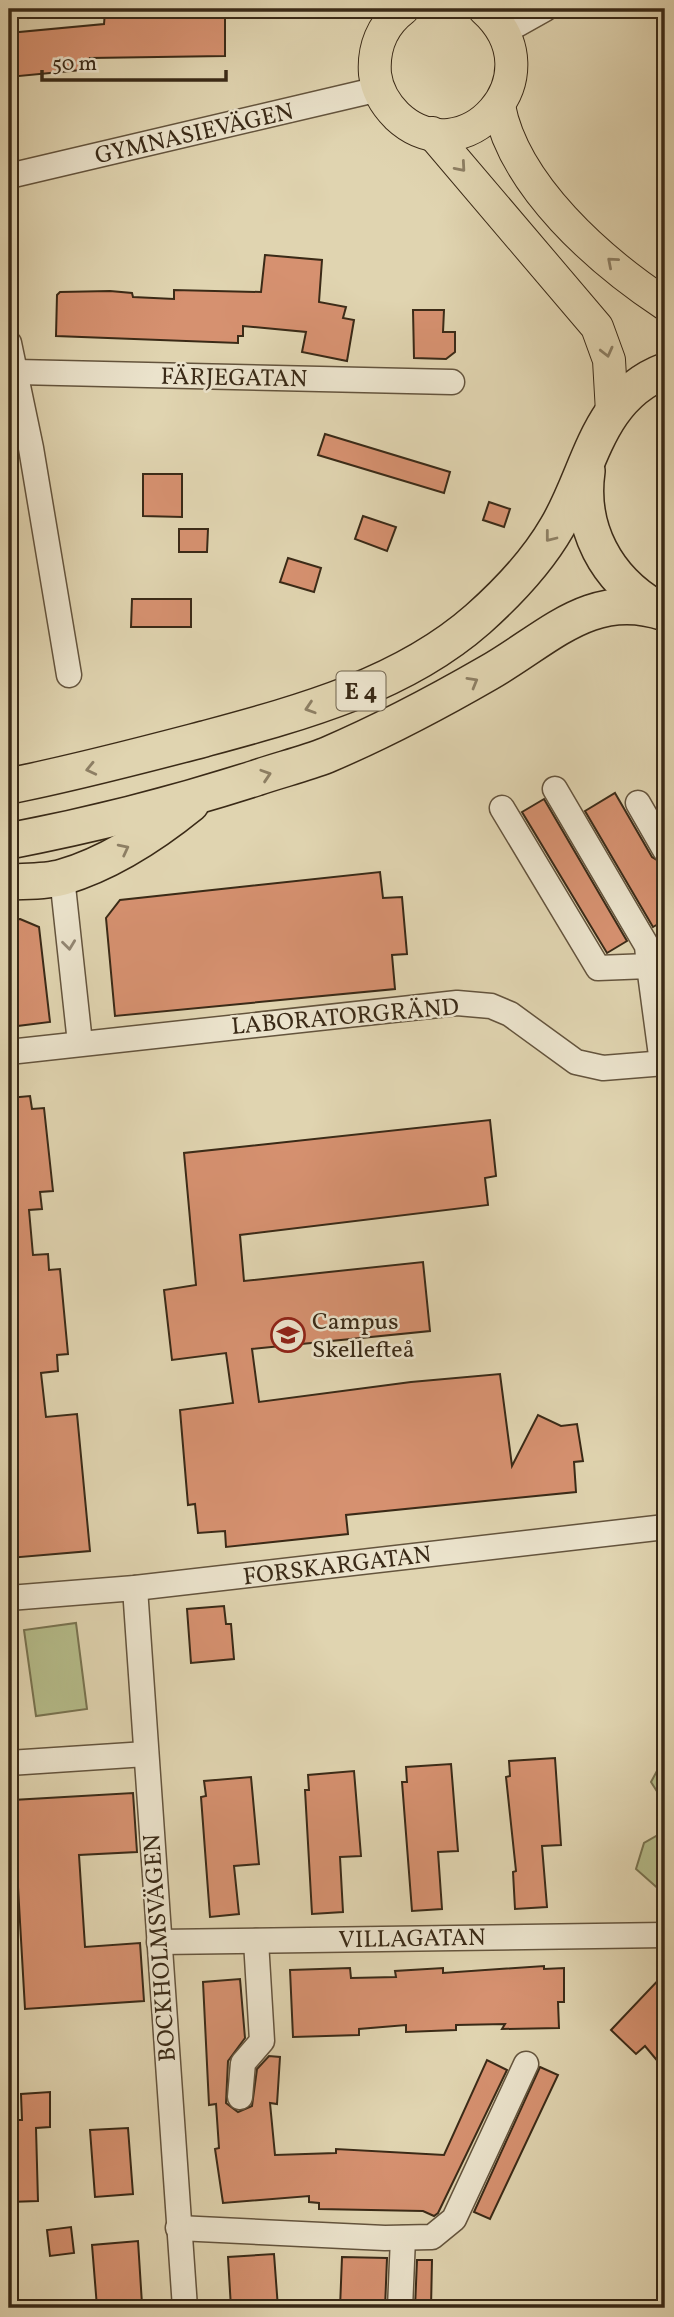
<svg xmlns="http://www.w3.org/2000/svg" width="674" height="2317" viewBox="0 0 674 2317" font-family="Vollkorn,serif">
<rect width="100%" height="100%" fill="#e0d4b0"/>
<filter id="stains"><feTurbulence type="fractalNoise" baseFrequency=".00286" numOctaves="4"/><feColorMatrix values="0 0 0 0 .2 0 0 0 0 .09 0 0 0 0 .02 0 0 0 .5 -.17"/></filter>
<radialGradient id="worn" r=".72"><stop offset=".6" stop-color="#630" stop-opacity="0"/><stop offset="1" stop-color="#630" stop-opacity=".3"/></radialGradient>
<g fill="#b5bc8a" stroke="#787350" stroke-width="2">
<path d="M76,1623L87,1709L36,1716L24,1630Z"/>
<path d="M665,1756V1804L651,1782Z"/>
<path d="M665,1831V1892H662L636,1869L644,1843Z"/>
</g>
<g fill="#d69170" stroke="#3a2a17" stroke-width="2">
<path d="M225,10V56L90,58L91,69L9,77V33L104,24L105,12Z"/>
<path d="M265,255L322,260L319,302L346,307L343,318L354,320L347,361L302,352L306,332L243,326V336H238V343L56,336L57,295L60,292L110,291L132,293L133,297L174,299V290L261,292Z"/>
<path d="M413,310H444L443,332H455V352L446,359L414,358Z"/>
<path d="M325,434L450,472L444,493L318,455Z"/>
<path d="M143,474H182V517L143,516Z"/>
<path d="M489,502L510,509L504,527L483,520Z"/>
<path d="M363,516L396,527L387,551L355,539Z"/>
<path d="M179,529H208L207,552H179Z"/>
<path d="M288,558L321,568L314,592L280,582Z"/>
<path d="M132,599H191V627H131Z"/>
<path d="M615,793L652,857L665,865V920L653,927L585,811Z"/>
<path d="M544,799L627,941L607,953L522,812Z"/>
<path d="M380,872L383,898L402,897L407,954L392,955L395,989L115,1016L106,918L120,900Z"/>
<path d="M20,919L39,927L50,1022L9,1027V920Z"/>
<path d="M30,1096L32,1109L44,1108L53,1191L40,1192L42,1209L29,1210L33,1255L48,1254L49,1270L60,1269L68,1354L57,1355L58,1371L41,1373L46,1417L77,1414L90,1551L9,1558V1098Z"/>
<path d="M490,1120L496,1176L485,1178L488,1205L240,1235L244,1281L423,1262L430,1331L252,1349L259,1402L411,1382L500,1374L512,1466L538,1415L561,1426L577,1424L583,1461L574,1462L576,1492L346,1515L348,1534L226,1547L225,1531L198,1533L195,1504L188,1505L180,1410L233,1403L226,1353L172,1360L164,1290L196,1285L184,1153Z"/>
<path d="M224,1606L226,1624H231L234,1659L191,1663L187,1609Z"/>
<path d="M555,1758L561,1845L542,1846L547,1907L515,1909L513,1872L516,1871L506,1777L510,1776L509,1761Z"/>
<path d="M451,1764L458,1851L438,1852L442,1909L412,1911L402,1782H407L406,1767Z"/>
<path d="M354,1771L361,1856L340,1857L343,1912L312,1914L305,1790H309L308,1775Z"/>
<path d="M251,1777L259,1864L234,1866L239,1914L210,1917L201,1797L206,1796L204,1781Z"/>
<path d="M133,1793L137,1852L79,1855L85,1947L140,1943L144,2001L25,2009L13,1800Z"/>
<path d="M544,1966V1969L564,1968V2002H558L559,2028L502,2029L505,2024L456,2025V2030L406,2032V2025L359,2029V2035L293,2037L290,1970L350,1968L351,1978L396,1977L395,1971L443,1968V1973Z"/>
<path d="M665,1973V2070L645,2046L636,2054L611,2030Z"/>
<path d="M240,1979L245,2038L228,2061L226,2103L238,2112L252,2106L257,2069L269,2056L280,2057L277,2104L270,2103L275,2155L336,2153V2149L444,2155L487,2060L507,2070L438,2213L434,2216L423,2211L319,2209V2203L309,2202V2196L223,2203L215,2149L219,2148L216,2104L209,2105L203,1982Z"/>
<path d="M540,2067L558,2075L490,2219L474,2212Z"/>
<path d="M50,2092V2127L36,2128L38,2201L9,2202V2127H12V2120H22L21,2094Z"/>
<path d="M128,2128L133,2194L95,2197L90,2130Z"/>
<path d="M71,2227L74,2253L50,2256L47,2230Z"/>
<path d="M138,2241L142,2304L97,2307L92,2245Z"/>
<path d="M274,2254L278,2308H231L228,2257Z"/>
<path d="M342,2257L387,2258L385,2308H340Z"/>
<path d="M417,2260H432L431,2308H415Z"/>
</g>
<g fill="none" stroke-linecap="round" stroke-linejoin="round">
<g stroke="#64543d" stroke-width="27">
<g id="minor">
<path d="M504,32L545,9"/>
<path d="M9,176L379,89"/>
<path d="M9,343L31,448L69,675"/>
<path d="M17,372L452,382"/>
<path d="M555,789L647,946L649,966L665,967"/>
<path d="M638,803L665,850"/>
<path d="M502,808L598,968L649,966L662,1063"/>
<path d="M62,877L80,1043"/>
<path d="M9,1052L457,1003L491,1006L510,1014L576,1062L603,1068L665,1063"/>
<path d="M135,1588L185,2308"/>
<path d="M9,1598L135,1588L665,1527"/>
<path d="M9,1763L146,1754"/>
<path d="M159,1942L665,1935"/>
<path d="M240,2097L243,2063L262,2041L256,1941"/>
<path d="M178,2228L385,2238L432,2237L454,2219L526,2064"/>
<path d="M400,2308L403,2238"/>
</g>
</g>
<g stroke="#3a2a17" stroke-width="34">
<g id="major">
<path d="M403,9C382,25 373,48 375,74C377,90 386,105 397,116C463,178 559,76 484,9"/>
<path d="M499,106C514,186 600,261 665,304"/>
<path d="M432,133L597,327L609,360L612,412"/>
</g>
</g>
<g stroke="#3a2a17" stroke-width="38">
<g id="highway">
<path d="M587,471C579,528 606,579 656,608"/>
<path d="M9,786C75,773 139,756 204,739C300,713 402,686 478,619C506,594 538,560 557,527C590,472 596,397 665,371"/>
<path d="M9,841C93,825 175,804 256,778C279,770 304,764 327,755C383,731 436,703 488,673C548,639 591,588 665,613"/>
<path d="M9,882C26,881 47,882 63,877C110,863 154,834 191,804"/>
</g>
</g>
<use href="#minor" stroke="#ebe3cc" stroke-width="24"/>
<use href="#major" stroke="#e0d4b0" stroke-width="32"/>
<use href="#highway" stroke="#e0d4b0" stroke-width="35"/>
</g>
<defs><path id="oneway-chevron" d="M-2-3.5L2.5 0L-2 3.5" fill="none" stroke-width="1.6" stroke-linecap="round" stroke-linejoin="round" transform="scale(1.75)"/></defs>
<g stroke="#8d7f64">
<use href="#oneway-chevron" transform="translate(461 167) rotate(49)"/>
<use href="#oneway-chevron" transform="translate(612 262) rotate(-139)"/>
<use href="#oneway-chevron" transform="translate(607 352) rotate(76)"/>
<use href="#oneway-chevron" transform="translate(550 537) rotate(128)"/>
<use href="#oneway-chevron" transform="translate(473 682) rotate(-30)"/>
<use href="#oneway-chevron" transform="translate(310 708) rotate(162)"/>
<use href="#oneway-chevron" transform="translate(91 769) rotate(167)"/>
<use href="#oneway-chevron" transform="translate(266 775) rotate(-18)"/>
<use href="#oneway-chevron" transform="translate(124 849) rotate(-27)"/>
</g>
<use stroke="#928672" href="#oneway-chevron" transform="translate(69 945) rotate(83)"/>
<defs>
<g id="university-ring" transform="scale(1.75)"><circle r="9.5" fill="#ebe3cc" stroke="#8f2418" stroke-width="1.5"/><path d="M0-5L7-2L0 1L-7-2ZM-4 1L0 2.5L4 1V4Q0 6-4 4Z" fill="#8f2418"/></g>
</defs>
<g fill-rule="evenodd">
<use href="#university-ring" x="288" y="1335"/>
</g>
<g text-anchor="middle" stroke-width="5" stroke-linejoin="round" paint-order="stroke">
<rect fill="#ebe3cc" stroke="#6f624d" stroke-width="2" x="336.5" y="671.5" width="49" height="39" rx="5"/>
<g font-size="23" font-weight="bold" fill="#3a2a17">
<text x="361" y="699">E 4</text>
</g>
<g font-size="24" fill="#3a2a17" stroke="#ebe3cc">
<text transform="translate(194 133) rotate(-13)" y="8">GYMNASIEVÄGEN</text>
<text transform="translate(234 377) rotate(1)" y="8">FÄRJEGATAN</text>
<text transform="translate(345 1016) rotate(-5)" y="8">LABORATORGRÄND</text>
<text transform="translate(337 1565) rotate(-7)" y="8">FORSKARGATAN</text>
<text transform="translate(412 1938) rotate(-1)" y="8">VILLAGATAN</text>
<text transform="translate(159 1948) rotate(-94)" y="8">BOCKHOLMSVÄGEN</text>
</g>
<g font-size="24" fill="#3a2a17" stroke="#ebe3cc" text-anchor="start">
<text x="312" y="1329">Campus<tspan x="312" dy="28">Skellefteå</tspan></text>
</g>
</g>
<rect width="674" height="2317" fill="none" stroke="#e0d4b0" stroke-width="35"/>
<rect x="10" y="10" width="653" height="2296" fill="none" stroke="#3a2a17" stroke-width="3.5"/>
<rect x="18" y="18" width="639" height="2282" fill="none" stroke="#3a2a17" stroke-width="2"/>
<path d="M42 70v10h184v-10" fill="none" stroke="#3a2a17" stroke-width="3.5"/>
<text x="52" y="70" font-size="21" fill="#3a2a17" stroke="#ebe3cc" stroke-width="5" paint-order="stroke">50 m</text>
<rect width="100%" height="100%" filter="url(#stains)"/>
<rect width="100%" height="100%" fill="url(#worn)"/>
</svg>
